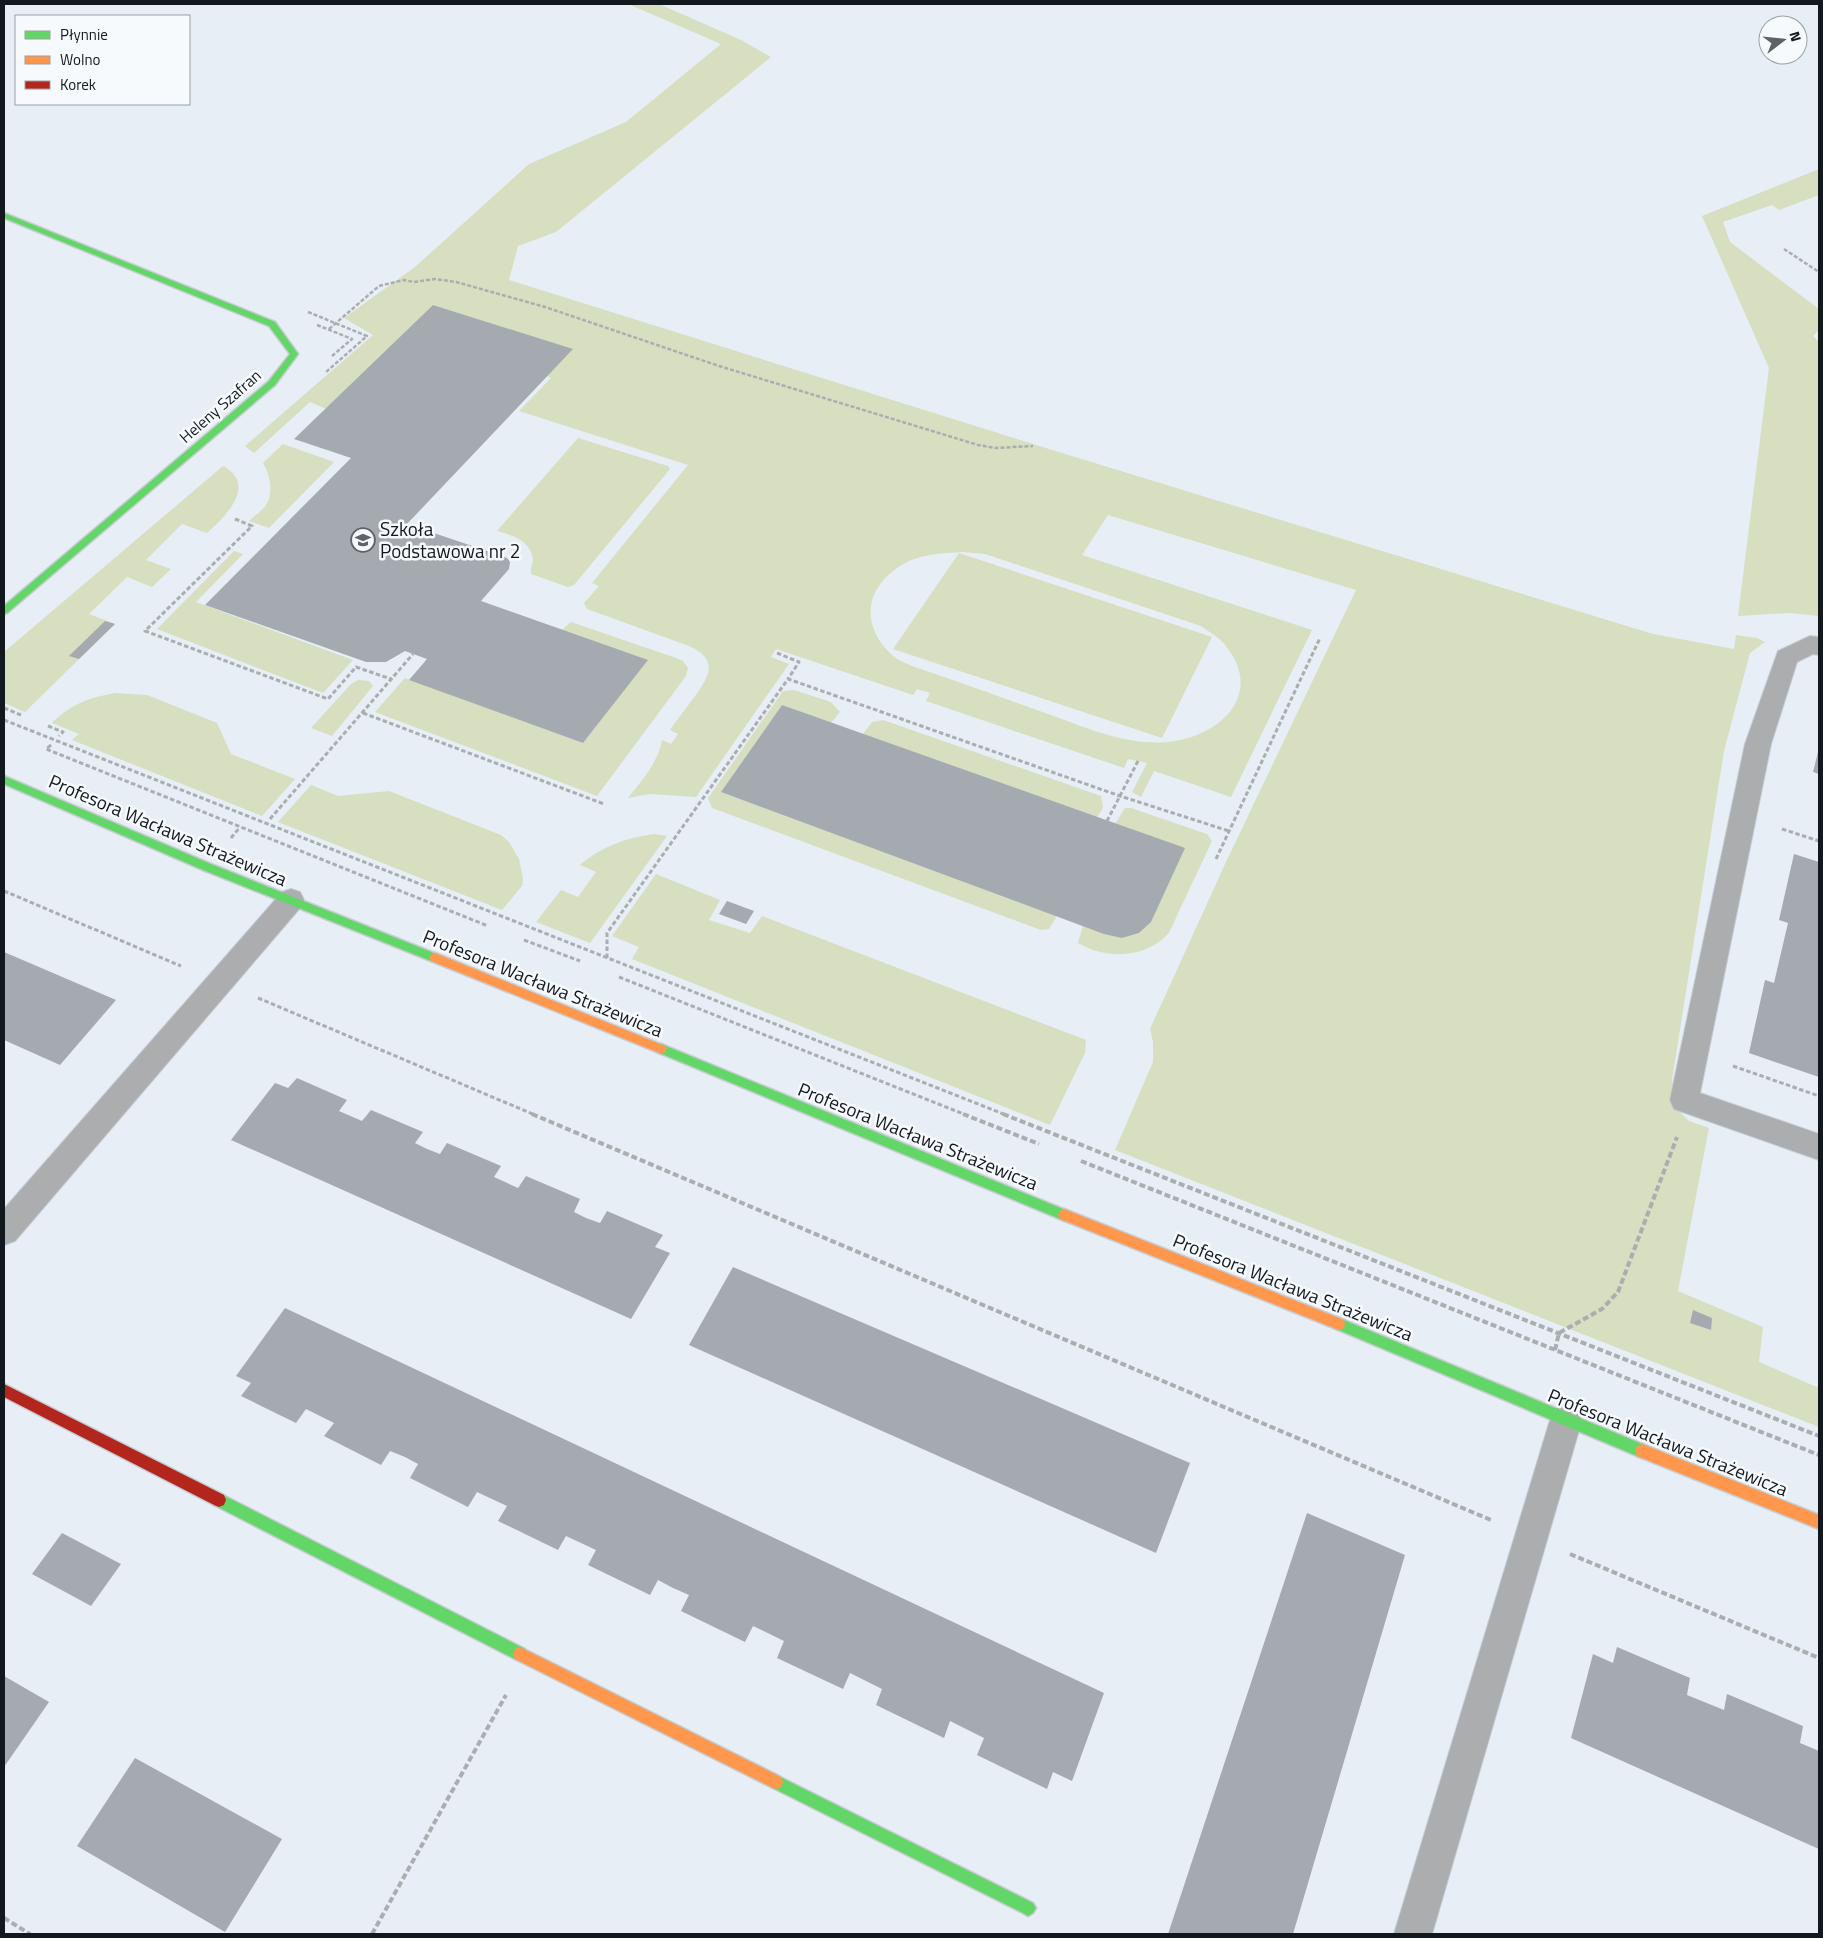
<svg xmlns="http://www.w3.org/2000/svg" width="1823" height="1938" viewBox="0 0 1823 1938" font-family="'Titillium Web',sans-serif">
<rect width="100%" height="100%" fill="#e7eef5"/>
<g fill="#d8dec0" fill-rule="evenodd">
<path d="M628,4H659L741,40L771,57L556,232L518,246L509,280L1036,445L1653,634L1734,649L1736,635L1757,638L1765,642L1750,653L1724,751L1672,1080L1675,1107L1689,1121L1709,1128L1678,1291L1763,1327L1759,1362L1819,1388V1427L1115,1150L1153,1062V1042L1150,1029L1226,862L1356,590L1108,515L1082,555L1312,630L1231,797L1154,771L1141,797L1132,792L1147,763L1128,759L1124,768L926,701L930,693L917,689L913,695L776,649L771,657L789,664L696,797L650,794L628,798C642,780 658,763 662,740L671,744L678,734L670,730C677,720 685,709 693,699C709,677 720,660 689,646L587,609L584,603L599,586L592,583L688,465L519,411L551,378L547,376L572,349L433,305L326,409L310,402L254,453L245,446L373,335L344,318L415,267L529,164L626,122L721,44ZM963,552L985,554L1201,626C1209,632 1219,637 1225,645C1262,689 1228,730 1180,740C1131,751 1079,724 1034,709C993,694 953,680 912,666C906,663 897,660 892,655C860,626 865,588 900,566C918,554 943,553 963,552Z"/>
<path d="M1819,169V195L1779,210L1772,205L1723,222L1730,242L1819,309V330L1813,336L1819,342V616L1789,613L1738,616L1769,368L1702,216Z"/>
<path d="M578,438L668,466L670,469L574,585L568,587L531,574C530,569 533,564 533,559C530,540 512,535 497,531Z"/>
<path d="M283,444L334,462L269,528L249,521C254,516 262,511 266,505C274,493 270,474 263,463Z"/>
<path d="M223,466C258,485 225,517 207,533L182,524L146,560L171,569L152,587L127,577L89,614L115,624L25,712L4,703V652Z"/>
<path d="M234,551L243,554L196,602L353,660L323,693L157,629Z"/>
<path d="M959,553L1212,637L1162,738L893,649Z"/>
<path d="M571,622L676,658L683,661L688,668L686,676L597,796L375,712L405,678L583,743L647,661L562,630Z"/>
<path d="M358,680L369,681L373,686L332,736L311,728L351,684Z"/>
<path d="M794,690L831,702L840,712L831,723L782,705L721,792L1057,916L1049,929L1041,930L712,808L708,798L783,691Z"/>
<path d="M116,693L147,695L217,723L231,754L295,779L262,816L72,740L79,734L52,723C71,704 90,697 116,693Z"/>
<path d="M883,720L1101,796L1103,808L1097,817L863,734L872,722Z"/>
<path d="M311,785L338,796L389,791L501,835L509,842L519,859L523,879L522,886L502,910L278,822Z"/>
<path d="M1125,808H1131L1207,834L1212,841C1202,863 1191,885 1181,907C1176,916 1173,928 1167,935C1144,959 1105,959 1078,943L1083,926L1122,938L1139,933L1151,922L1115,824Z"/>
<path d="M654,834L667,836L590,943L536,922L561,890L578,897L596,872L580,865C602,846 626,838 654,834Z"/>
<path d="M656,874L720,900L709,920L750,933L762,916L1086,1040L1085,1053L1050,1125L632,959L639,947L612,936Z"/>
</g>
<g fill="#a4aab0">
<path d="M433,305L573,349L407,524L505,557L508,559L510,562L509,569L481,601L648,660L583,743L409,680L427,659L405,651L386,662H366L205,605L351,458L294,439Z"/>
<path d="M105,621L115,624L79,659L69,656Z"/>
<path d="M782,705L1185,848L1151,922L1139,933L1122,938L1104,934L721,792Z"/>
<path d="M1819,748V774L1813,772Z"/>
<path d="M1794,854L1819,862V1077L1749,1053L1765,980L1774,983L1788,923L1779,920Z"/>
<path d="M727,901L754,911L746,924L719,914Z"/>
<path d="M4,952L116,1000L60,1065L4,1040Z"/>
<path d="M297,1078L347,1100L339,1111L362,1121L371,1110L423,1132L415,1143L427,1149L440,1154L447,1143L501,1166L494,1177L518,1188L526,1176L580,1199L574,1212L586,1218L600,1223L607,1211L663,1235L655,1247L670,1253L631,1319L231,1140L275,1083L288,1088Z"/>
<path d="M733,1267L1190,1463L1156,1553L689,1345Z"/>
<path d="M285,1308L1104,1693L1072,1781L1053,1772L1047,1789L977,1755L984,1738L950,1721L944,1738L876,1705L882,1689L850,1673L843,1689L777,1658L784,1641L753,1626L745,1642L681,1611L689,1595L673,1588L658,1580L650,1595L588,1565L596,1550L566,1536L558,1550L498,1521L507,1506L477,1492L468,1507L410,1478L418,1464L405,1457L390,1451L381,1465L324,1436L334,1423L306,1409L296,1423L241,1396L251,1383L236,1376Z"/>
<path d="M1693,1310L1712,1318L1711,1330L1690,1323Z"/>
<path d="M1307,1513L1405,1555L1293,1934H1168Z"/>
<path d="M62,1533L121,1564L91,1606L32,1574Z"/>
<path d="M1617,1647L1690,1678L1687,1695L1724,1710L1727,1694L1803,1726L1800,1743L1819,1751V1849L1571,1738L1593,1654L1613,1663Z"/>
<path d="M4,1676L49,1702L4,1767Z"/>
<path d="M135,1758L282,1839L225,1932L77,1846Z"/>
</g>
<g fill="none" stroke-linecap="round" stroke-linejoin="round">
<g stroke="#c6ccd2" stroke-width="2">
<path id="lane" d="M1810,636L1819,637V655L1813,654L1797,662L1771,744L1700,1093L1819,1134V1160L1674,1109L1670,1100L1745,744L1778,651Z"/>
</g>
<g stroke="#c6ccd2" stroke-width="2">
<g id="street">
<path d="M291,889L300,892L304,900L300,908L15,1241L4,1245V1209L282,892Z"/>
<path d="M1566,1404L1577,1409L1582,1420L1432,1934H1394L1550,1420L1555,1409Z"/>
</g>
</g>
<g stroke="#c6ccd2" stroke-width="3">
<g id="fast">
<path d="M4,213L275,322L298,354L275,385L7,613L4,614V606L269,381L290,354L269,326L4,218Z"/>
<path d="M4,776L211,864L439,955L441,958L439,961H431L203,870L4,784Z"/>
<path d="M661,1044L1068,1211L1070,1215L1068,1219L1064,1221L1060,1219L657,1052L655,1049L657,1046Z"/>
<path d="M1339,1318L1647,1446L1649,1451L1647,1456L1642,1458L1637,1456L1334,1328L1333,1324L1334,1320Z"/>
<path d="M219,1493L525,1649L527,1654L525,1659L520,1661L515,1659L214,1505L212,1500L214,1495Z"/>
<path d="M776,1775L1033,1903L1036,1908L1033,1913L1028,1916L1023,1913L771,1787L769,1782L771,1777Z"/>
</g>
</g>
<g stroke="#c6ccd2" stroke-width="3">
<g id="slow">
<path d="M435,953L665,1046L667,1049L665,1052L661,1054L657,1052L431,961L429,958L431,955Z"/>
<path d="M1064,1209L1344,1320L1345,1324L1344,1328L1339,1330L1060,1219L1058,1215L1060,1211Z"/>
<path d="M1642,1444L1819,1515V1529L1637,1456L1635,1451L1637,1446Z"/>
<path d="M520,1647L781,1777L783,1782L781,1787L776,1789L771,1787L515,1659L513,1654L515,1649Z"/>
</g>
</g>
<g stroke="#c6ccd2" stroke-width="3">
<path id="jam" d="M4,1384L224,1495L226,1500L224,1505L219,1507L214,1505L4,1397Z"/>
</g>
<g stroke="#abadaf" stroke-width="2.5" stroke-dasharray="4 2" stroke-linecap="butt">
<path d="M1784,249L1819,272"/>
<path d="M308,312L367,336L326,372"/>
<path d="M317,325L352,339L332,356"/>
<path d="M329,329L379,286L404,280L414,282L435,279L456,282L545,307L719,366L978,445L995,448L1033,446"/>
</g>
<g stroke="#abadaf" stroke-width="3" stroke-dasharray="4.5 2.5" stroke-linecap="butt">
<path d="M235,519L252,526L145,631L328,699L356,667L391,679"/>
<path d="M777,653L799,662L788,679"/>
<path d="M4,708L21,715"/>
<path d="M363,713L604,804"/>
<path d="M4,720L1006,1115"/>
<path d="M48,726L63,732L59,736"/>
<path d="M51,745L46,749L488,926"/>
<path d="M270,819L413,654"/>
<path d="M1107,821L1138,761"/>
<path d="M1782,829L1819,841"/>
<path d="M231,838L240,827"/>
<path d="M1216,859L1320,638"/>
<path d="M4,891L181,966"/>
<path d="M524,940L580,961"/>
<path d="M607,958V933L788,679L1120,796L1229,831"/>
<path d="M619,977L966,1115"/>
<path d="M258,998L535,1115"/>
<path d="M1733,1066L1819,1096"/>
</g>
<g stroke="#abadaf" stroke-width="4" stroke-dasharray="6 3" stroke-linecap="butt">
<path d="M532,1114L1491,1520"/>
<path d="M963,1114L1039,1144"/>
<path d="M1003,1114L1819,1436"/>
<path d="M1081,1161L1819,1455"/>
<path d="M1555,1350L1559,1333L1602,1309L1618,1292L1677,1137"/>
<path d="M1570,1554L1819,1658"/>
<path d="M4,1918L30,1934"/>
<path d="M372,1934L506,1695"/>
</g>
<use href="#lane" fill="#acadae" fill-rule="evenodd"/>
<use href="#street" fill="#acadae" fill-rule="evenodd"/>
<use href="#fast" fill="#63d668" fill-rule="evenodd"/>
<use href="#slow" fill="#ff974d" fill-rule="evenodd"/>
<use href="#jam" fill="#b3261e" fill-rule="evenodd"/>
</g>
<defs>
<g id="school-ring" transform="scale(1.25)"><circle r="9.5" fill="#f7fafd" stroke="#5d6369" stroke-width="1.5"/><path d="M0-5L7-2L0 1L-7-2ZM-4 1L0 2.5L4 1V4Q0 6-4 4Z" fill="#5d6369"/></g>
</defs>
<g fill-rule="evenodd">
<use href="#school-ring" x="363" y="540"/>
</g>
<g text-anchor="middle" stroke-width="5" stroke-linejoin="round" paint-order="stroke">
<g font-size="16" fill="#12181e" stroke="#f7fafd">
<text transform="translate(220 406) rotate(-41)" y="6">Heleny Szafran</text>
</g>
<g font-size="19" fill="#12181e" stroke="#f7fafd" text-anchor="start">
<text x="380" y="536">Szkoła<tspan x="380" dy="22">Podstawowa nr 2</tspan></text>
</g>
<g font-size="19" fill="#12181e" stroke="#f7fafd">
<text transform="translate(168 830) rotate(23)" y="7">Profesora Wacława Strażewicza</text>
<text transform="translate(543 983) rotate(22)" y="7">Profesora Wacława Strażewicza</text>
<text transform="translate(918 1136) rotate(22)" y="7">Profesora Wacława Strażewicza</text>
<text transform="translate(1293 1287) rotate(22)" y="7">Profesora Wacława Strażewicza</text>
<text transform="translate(1668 1442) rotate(22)" y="7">Profesora Wacława Strażewicza</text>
</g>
</g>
<rect width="1823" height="1938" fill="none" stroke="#12181e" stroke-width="10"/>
<rect x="15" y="15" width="175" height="90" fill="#f7fafd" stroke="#9ba0a4"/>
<rect x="25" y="31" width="25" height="8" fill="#63d668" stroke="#9ba0a4"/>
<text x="60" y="40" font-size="15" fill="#12181e">Płynnie</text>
<rect x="25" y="56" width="25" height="8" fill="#ff974d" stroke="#9ba0a4"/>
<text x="60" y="65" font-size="15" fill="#12181e">Wolno</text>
<rect x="25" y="81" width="25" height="8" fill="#b3261e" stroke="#9ba0a4"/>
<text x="60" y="90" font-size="15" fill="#12181e">Korek</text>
<g transform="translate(1783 40) rotate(74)"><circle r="24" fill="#f7fafd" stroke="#9ba0a4"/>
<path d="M0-4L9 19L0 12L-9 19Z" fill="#5d6369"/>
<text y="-8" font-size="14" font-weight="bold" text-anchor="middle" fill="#12181e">N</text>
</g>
</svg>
